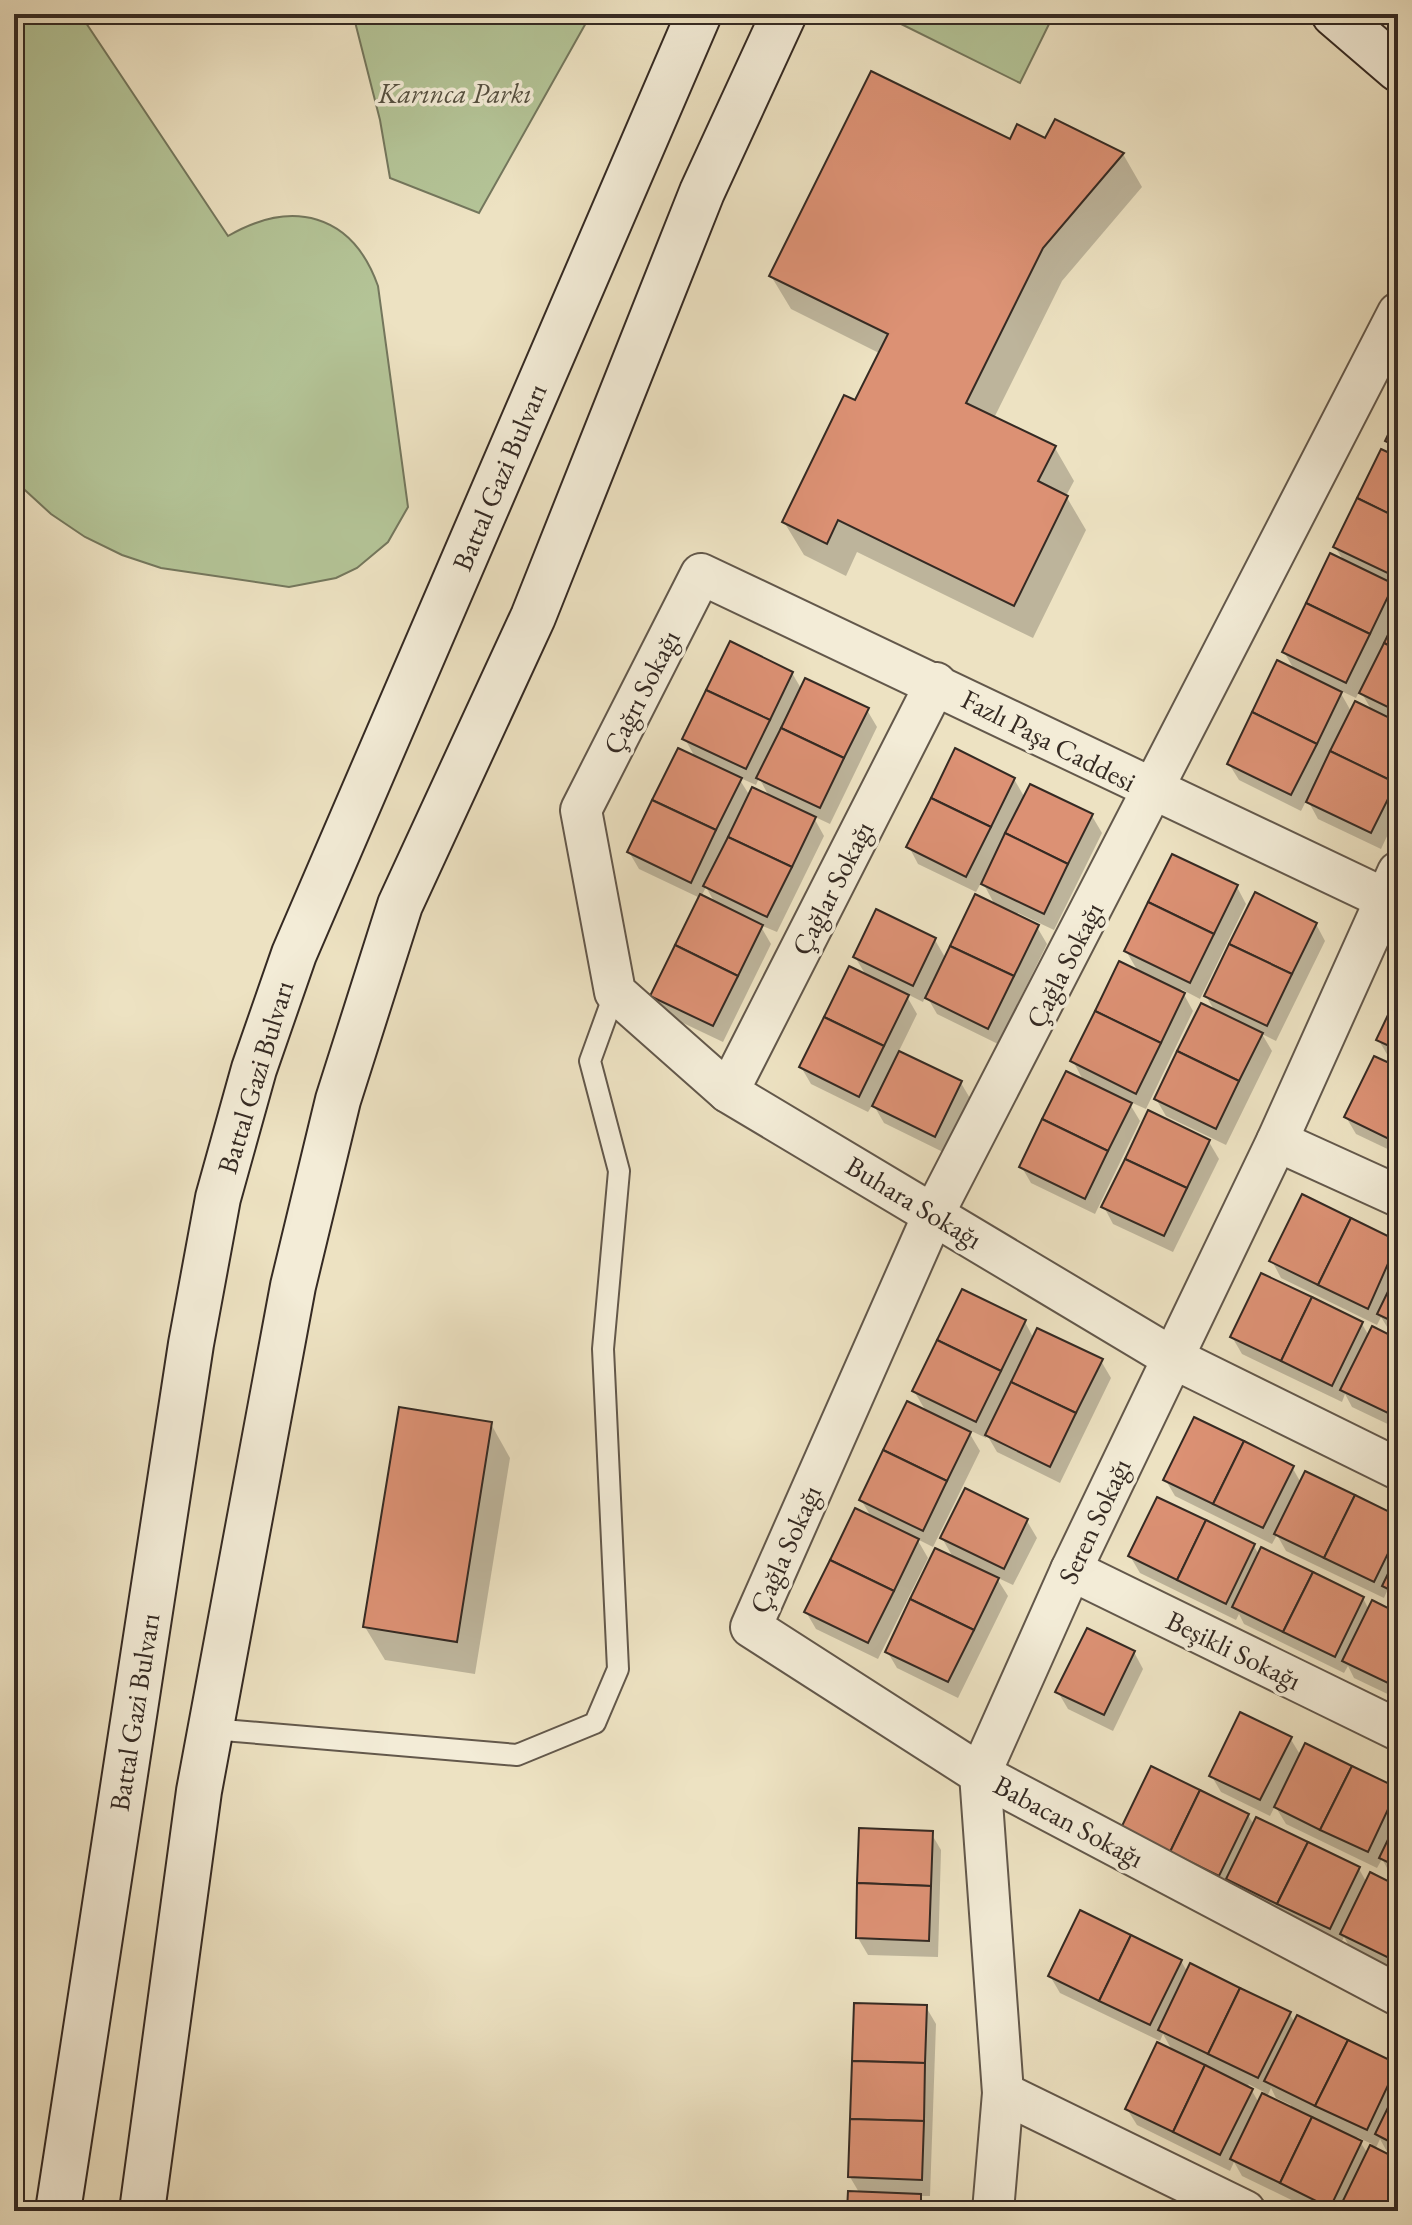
<svg xmlns="http://www.w3.org/2000/svg" width="1412" height="2225" viewBox="0 0 1412 2225" font-family="'EB Garamond',serif">
<rect width="100%" height="100%" fill="#ede2c2"/>
<filter id="stains"><feTurbulence type="fractalNoise" baseFrequency=".0025" numOctaves="4"/><feColorMatrix values="0 0 0 0 .2 0 0 0 0 .09 0 0 0 0 .02 0 0 0 .5 -.17"/></filter>
<radialGradient id="worn" r=".72"><stop offset=".6" stop-color="#630" stop-opacity="0"/><stop offset="1" stop-color="#630" stop-opacity=".3"/></radialGradient>
<g fill="#b4c497" stroke="#74775d" stroke-width="2">
<path d="M14,14H80L228,236C292,199 352,213 378,286L408,507L388,542L357,568L336,578L289,587L161,568L122,555L85,537L51,514L14,480Z"/>
<path d="M353,14H591L479,213L390,178L380,120Z"/>
<path d="M899,14H1054L1020,83L895,21Z"/>
</g>
<g fill="#0003" fill-rule="evenodd">
<path d="M1011,141H1046L1123,154L1142,187L1062,281L994,418L1055,448L1074,481L1066,496L1086,530L1033,638L857,552L846,576L804,555L784,522L856,403L881,354L791,309L771,276Z"/>
<path d="M1398,419V459L1387,441Z"/>
<path d="M1398,459V589L1394,587L1398,595V813L1381,849L1318,819L1307,799L1301,811L1239,780L1229,764L1295,671L1284,652L1345,563L1335,547ZM1339,690L1356,698L1360,690L1372,711L1352,713Z"/>
<path d="M792,673L802,690L867,710L877,727L830,824L813,816L824,836L777,932L760,925L771,944L723,1042L662,1013L652,996L700,898L639,869L629,852L696,759L685,739ZM738,777L756,785L759,778L770,798L750,796ZM706,887L716,905L701,897Z"/>
<path d="M1014,779L1025,798L1092,816L1102,833L1054,930L1018,913L1016,916L1037,927L1047,944L998,1044L937,1014L926,995L923,1002L905,993L917,1014L898,1053L961,1083L971,1100L945,1153L884,1123L873,1104L868,1112L811,1084L801,1067L867,977L855,957L935,940L946,959L996,907L982,881L976,892L918,864L909,847Z"/>
<path d="M1237,887L1246,904L1200,999L1181,989L1193,1011L1146,1109L1128,1101L1140,1121L1095,1214L1031,1183L1021,1166L1084,1082L1073,1061L1139,973L1126,951Z"/>
<path d="M1316,924L1325,941L1276,1041L1262,1034L1272,1051L1226,1145L1166,1116L1156,1099L1216,1013L1206,996Z"/>
<path d="M1398,999V1061L1388,1056L1378,1039Z"/>
<path d="M1398,1070V1154L1356,1134L1346,1117Z"/>
<path d="M1209,1142L1219,1159L1173,1252L1113,1224L1104,1207Z"/>
<path d="M1303,1197L1398,1243V1335L1389,1330L1381,1317L1377,1325L1281,1278L1272,1261Z"/>
<path d="M1025,1322L1034,1339L1101,1361L1111,1378L1060,1483L997,1452L987,1435L986,1438L967,1429L980,1451L933,1547L917,1539L928,1558L878,1659L816,1629L806,1612L872,1518L861,1500L927,1413L914,1391Z"/>
<path d="M1362,1324L1369,1336L1398,1341V1429L1352,1407L1345,1394L1342,1402L1242,1354L1232,1337Z"/>
<path d="M491,1424L510,1458L475,1674L385,1660L365,1627Z"/>
<path d="M1292,1467L1301,1483L1398,1519V1605L1387,1591L1384,1598L1286,1551L1277,1535L1272,1544L1175,1496L1165,1479Z"/>
<path d="M1027,1521L1037,1538L1013,1585L996,1577L1008,1596L958,1698L897,1668L887,1651L954,1559L942,1538Z"/>
<path d="M1254,1546L1259,1555L1363,1598L1369,1610L1398,1615V1699L1354,1678L1348,1666L1344,1673L1244,1624L1239,1614L1236,1620L1140,1573L1130,1556Z"/>
<path d="M1134,1652L1143,1669L1113,1731L1068,1709L1058,1692Z"/>
<path d="M1290,1738L1301,1756L1397,1790L1398,1878L1391,1875L1382,1859L1377,1868L1286,1824L1275,1806L1270,1816L1221,1792L1211,1775Z"/>
<path d="M1248,1815L1254,1825L1359,1869L1367,1883L1398,1888V1973L1352,1951L1344,1937L1340,1945L1133,1845Z"/>
<path d="M931,1833L941,1850L938,1957L868,1955L858,1938Z"/>
<path d="M1181,1961L1188,1973L1289,2013L1295,2023L1397,2066L1398,2211H1314L1242,2176L1234,2162L1230,2171L1137,2125L1127,2109L1173,2052L1163,2034L1160,2041L1060,1993L1050,1976ZM1248,2084L1264,2092L1259,2103ZM1271,2088L1276,2098L1291,2105L1290,2108L1267,2097ZM1357,2137L1372,2144L1368,2154ZM1380,2139L1390,2157L1375,2150Z"/>
<path d="M926,2007L936,2024L930,2196H920L929,2211H849L860,2194L850,2177Z"/>
</g>
<g fill="#dc9174" stroke="#352a23" stroke-width="2">
<path d="M871,71L1010,139L1017,124L1045,138L1055,119L1124,153L1043,248L966,403L1056,446L1038,481L1068,496L1014,606L838,520L827,544L782,522L844,395L855,400L888,334L769,276Z"/>
<path d="M1398,414V447L1385,441Z"/>
<path d="M1381,449L1398,457V518L1357,498Z"/>
<path d="M1357,498L1398,518V578L1333,547Z"/>
<path d="M1330,553L1394,584L1370,634L1306,603Z"/>
<path d="M1306,603L1370,634L1346,683L1282,652Z"/>
<path d="M1398,614V650L1384,643Z"/>
<path d="M730,641L793,672L770,720L706,690Z"/>
<path d="M1384,643L1398,650V712L1359,693Z"/>
<path d="M1277,660L1342,692L1317,744L1252,712Z"/>
<path d="M805,678L869,708L844,758L781,728Z"/>
<path d="M706,690L770,720L746,769L682,739Z"/>
<path d="M1355,701L1398,722L1396,783L1330,751Z"/>
<path d="M1252,712L1317,744L1291,795L1227,764Z"/>
<path d="M781,728L844,758L820,808L756,778Z"/>
<path d="M678,748L742,778L716,830L652,800Z"/>
<path d="M955,748L1015,778L991,827L931,798Z"/>
<path d="M1330,751L1396,783L1371,833L1306,802Z"/>
<path d="M1030,784L1093,814L1068,864L1005,833Z"/>
<path d="M752,787L816,817L792,867L728,837Z"/>
<path d="M931,798L991,827L966,877L906,847Z"/>
<path d="M652,800L716,830L691,883L627,852Z"/>
<path d="M1005,833L1068,864L1044,914L981,884Z"/>
<path d="M728,837L792,867L767,917L703,886Z"/>
<path d="M1172,854L1238,885L1214,934L1148,902Z"/>
<path d="M1255,892L1317,923L1292,974L1229,944Z"/>
<path d="M700,894L763,925L738,976L675,945Z"/>
<path d="M975,894L1039,925L1014,976L950,946Z"/>
<path d="M1148,902L1214,934L1190,983L1124,951Z"/>
<path d="M876,909L936,938L913,986L853,957Z"/>
<path d="M1229,944L1292,974L1267,1026L1204,996Z"/>
<path d="M675,945L738,976L713,1026L650,996Z"/>
<path d="M950,946L1014,976L988,1029L925,998Z"/>
<path d="M1119,961L1185,993L1161,1043L1095,1011Z"/>
<path d="M849,966L909,995L884,1046L824,1017Z"/>
<path d="M1398,994V1050L1376,1040Z"/>
<path d="M1201,1003L1263,1033L1239,1081L1177,1051Z"/>
<path d="M1095,1011L1161,1043L1136,1094L1070,1061Z"/>
<path d="M824,1017L884,1046L859,1097L799,1067Z"/>
<path d="M899,1051L962,1081L935,1137L872,1106Z"/>
<path d="M1177,1051L1239,1081L1216,1129L1154,1099Z"/>
<path d="M1374,1056L1398,1067V1131L1393,1141L1344,1117Z"/>
<path d="M1066,1071L1132,1103L1108,1151L1042,1119Z"/>
<path d="M1148,1110L1210,1140L1187,1188L1125,1159Z"/>
<path d="M1042,1119L1108,1151L1085,1199L1019,1167Z"/>
<path d="M1125,1159L1187,1188L1164,1236L1101,1207Z"/>
<path d="M1302,1194L1351,1218L1318,1285L1269,1261Z"/>
<path d="M1351,1218L1398,1241L1368,1309L1318,1285Z"/>
<path d="M1398,1271V1324L1377,1314Z"/>
<path d="M1261,1273L1312,1297L1281,1361L1230,1337Z"/>
<path d="M962,1289L1026,1320L1001,1371L937,1340Z"/>
<path d="M1312,1297L1363,1322L1332,1386L1281,1361Z"/>
<path d="M1372,1326L1398,1339V1397L1390,1414L1340,1390Z"/>
<path d="M1037,1328L1103,1359L1076,1413L1011,1382Z"/>
<path d="M937,1340L1001,1371L976,1422L912,1391Z"/>
<path d="M1011,1382L1076,1413L1050,1467L985,1435Z"/>
<path d="M907,1401L971,1432L947,1481L883,1450Z"/>
<path d="M399,1407L492,1422L457,1642L363,1627Z"/>
<path d="M1194,1417L1244,1441L1213,1504L1163,1480Z"/>
<path d="M1244,1441L1294,1466L1263,1528L1213,1504Z"/>
<path d="M883,1450L947,1481L923,1531L859,1500Z"/>
<path d="M1305,1471L1355,1495L1324,1558L1274,1534Z"/>
<path d="M965,1488L1028,1519L1004,1569L940,1538Z"/>
<path d="M1355,1495L1398,1516V1533L1374,1582L1324,1558Z"/>
<path d="M1157,1497L1206,1520L1177,1580L1128,1556Z"/>
<path d="M855,1508L919,1539L894,1591L830,1560Z"/>
<path d="M1206,1520L1255,1544L1226,1604L1177,1580Z"/>
<path d="M1261,1547L1313,1572L1283,1632L1232,1607Z"/>
<path d="M935,1548L999,1578L974,1630L910,1599Z"/>
<path d="M1398,1553V1594L1382,1586Z"/>
<path d="M830,1560L894,1591L868,1643L804,1612Z"/>
<path d="M1313,1572L1364,1597L1335,1657L1283,1632Z"/>
<path d="M910,1599L974,1630L948,1682L885,1652Z"/>
<path d="M1372,1600L1398,1613V1668L1390,1684L1342,1661Z"/>
<path d="M1087,1628L1135,1651L1104,1715L1055,1692Z"/>
<path d="M1240,1712L1292,1737L1260,1800L1209,1776Z"/>
<path d="M1305,1743L1352,1766L1320,1830L1274,1807Z"/>
<path d="M1151,1766L1200,1790L1170,1852L1121,1828Z"/>
<path d="M1352,1766L1398,1788L1368,1852L1320,1830Z"/>
<path d="M1200,1790L1249,1814L1219,1876L1170,1852Z"/>
<path d="M1256,1817L1308,1842L1277,1904L1226,1879Z"/>
<path d="M1398,1819V1867L1379,1858Z"/>
<path d="M859,1828L933,1831L931,1886L857,1883Z"/>
<path d="M1308,1842L1360,1867L1330,1929L1277,1904Z"/>
<path d="M1370,1872L1398,1886V1939L1389,1958L1340,1934Z"/>
<path d="M857,1883L931,1886L929,1941L856,1938Z"/>
<path d="M1080,1910L1131,1935L1099,2001L1048,1976Z"/>
<path d="M1131,1935L1182,1960L1150,2025L1099,2001Z"/>
<path d="M1190,1963L1240,1988L1208,2054L1158,2030Z"/>
<path d="M1240,1988L1291,2012L1258,2078L1208,2054Z"/>
<path d="M854,2003L927,2005L925,2063L852,2061Z"/>
<path d="M1297,2015L1348,2040L1315,2106L1264,2081Z"/>
<path d="M1348,2040L1398,2064L1367,2130L1315,2106Z"/>
<path d="M1157,2042L1205,2065L1173,2132L1125,2109Z"/>
<path d="M852,2061L925,2063L924,2121L850,2119Z"/>
<path d="M1205,2065L1253,2089L1220,2155L1173,2132Z"/>
<path d="M1398,2087V2146L1375,2134Z"/>
<path d="M1262,2093L1312,2117L1280,2183L1230,2159Z"/>
<path d="M1312,2117L1362,2141L1330,2208L1280,2183Z"/>
<path d="M850,2119L924,2121L922,2180L848,2177Z"/>
<path d="M1370,2145L1398,2159V2204L1394,2211H1338Z"/>
<path d="M848,2191L921,2194V2211H847Z"/>
</g>
<g fill="none" stroke-linecap="round" stroke-linejoin="round">
<g stroke="#63584b" stroke-width="24">
<path id="lane" d="M211,1729L517,1755L595,1723L618,1669L603,1349L619,1171L590,1061L615,992"/>
</g>
<g stroke="#63584b" stroke-width="44">
<g id="street">
<path d="M1398,313L934,1213L751,1627L980,1774L1398,1995"/>
<path d="M1398,905L701,574L581,810L615,992L728,1092L1171,1357L1398,1469"/>
<path d="M728,1092L936,683"/>
<path d="M1277,1141L1398,1196"/>
<path d="M1071,1570L1398,1730"/>
<path d="M1003,2093L1245,2211"/>
<path d="M993,2211L1003,2093L980,1774L1071,1570L1277,1141L1398,872"/>
</g>
</g>
<g stroke="#352a23" stroke-width="48">
<g id="secondary">
<path d="M1334,14L1398,69"/>
<path d="M58,2211L191,1344L218,1198L254,1069L294,954L699,14"/>
<path d="M142,2211L199,1791L293,1286L338,1100L400,905L533,617L702,192L784,14"/>
</g>
</g>
<use href="#lane" stroke="#f3ecd7" stroke-width="20"/>
<use href="#street" stroke="#f3ecd7" stroke-width="40"/>
<use href="#secondary" stroke="#f3ecd7" stroke-width="44"/>
</g>
<g text-anchor="middle" stroke-width="7" stroke-linejoin="round" paint-order="stroke">
<g font-size="28" font-style="italic" fill="#555040" stroke="#f3ecd7">
<text x="455" y="103">Karınca Parkı</text>
</g>
<g font-size="28" fill="#352a23" stroke="#f3ecd7">
<text transform="translate(499 477) rotate(-67)" y="10">Battal Gazi Bulvarı</text>
<text transform="translate(641 692) rotate(-63)" y="10">Çağrı Sokağı</text>
<text transform="translate(1049 740) rotate(27)" y="10">Fazlı Paşa Caddesi</text>
<text transform="translate(832 888) rotate(-63)" y="10">Çağlar Sokağı</text>
<text transform="translate(1064 965) rotate(-63)" y="10">Çağla Sokağı</text>
<text transform="translate(255 1077) rotate(-73)" y="10">Battal Gazi Bulvarı</text>
<text transform="translate(914 1202) rotate(31)" y="10">Buhara Sokağı</text>
<text transform="translate(1094 1521) rotate(-65)" y="10">Seren Sokağı</text>
<text transform="translate(785 1549) rotate(-66)" y="10">Çağla Sokağı</text>
<text transform="translate(1234 1650) rotate(26)" y="10">Beşikli Sokağı</text>
<text transform="translate(134 1712) rotate(-81)" y="10">Battal Gazi Bulvarı</text>
<text transform="translate(1069 1821) rotate(28)" y="10">Babacan Sokağı</text>
</g>
</g>
<rect width="1412" height="2225" fill="none" stroke="#ede2c2" stroke-width="48"/>
<rect x="16" y="16" width="1380" height="2193" fill="none" stroke="#352a23" stroke-width="4"/>
<rect x="24" y="24" width="1364" height="2177" fill="none" stroke="#352a23" stroke-width="2"/>
<rect width="100%" height="100%" filter="url(#stains)"/>
<rect width="100%" height="100%" fill="url(#worn)"/>
</svg>
